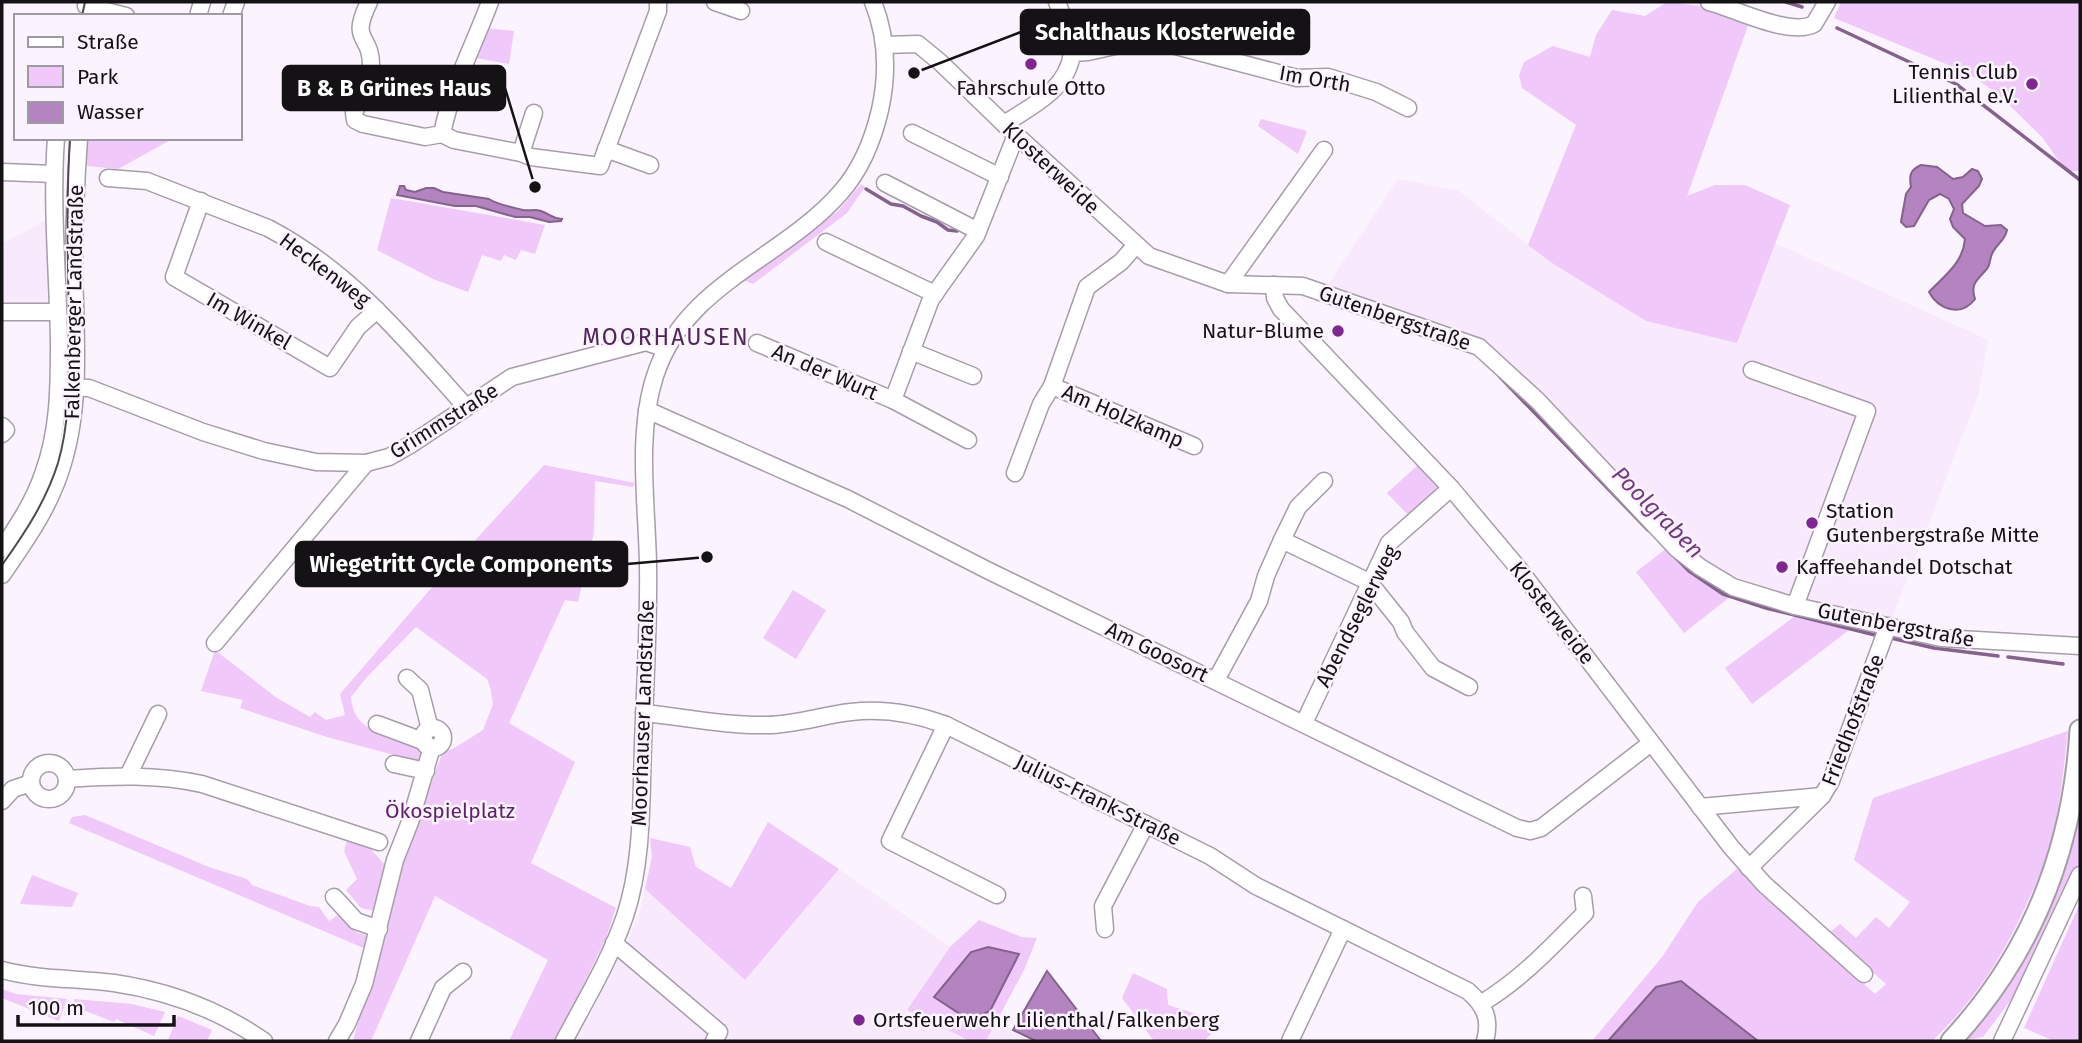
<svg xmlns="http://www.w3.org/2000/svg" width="2082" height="1043" viewBox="0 0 2082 1043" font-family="'Fira Sans',sans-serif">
<rect width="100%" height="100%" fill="#fbf3fd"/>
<g fill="#f8e9fc">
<path d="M1398,179L1457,190L1552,263L1646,321L1737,343L1775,243L1988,340L1978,396L1892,618L1765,590L1718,569L1678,540L1551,404L1482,340L1457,329L1327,286Z"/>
<path d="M57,214L56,304L2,306V244Z"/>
<path d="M839,869L950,947L907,1010L970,1041H576L628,940L639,914L645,889L745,980Z"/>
<path d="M1004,1028L1029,1041H986L994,1029Z"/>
</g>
<g fill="#f0c8f9">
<path d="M1667,2L1709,7L1750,20L1687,196L1715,185H1745L1790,205L1737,343L1646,321L1552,263L1528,245L1576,125L1522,88L1519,75L1524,62L1553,46L1590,57L1596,35L1612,10L1645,16Z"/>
<path d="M1841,2H2080V171H2066L2042,137L1999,95L1968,73L1834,18Z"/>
<path d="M484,28L514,31L509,64L476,58Z"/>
<path d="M1261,119L1307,131L1298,154L1258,126Z"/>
<path d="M87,138H174L118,169L87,166Z"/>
<path d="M861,184L865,187L847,213L753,284L743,280L838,211Z"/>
<path d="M391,198L545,225L535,254L521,250L516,260L504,255L501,261L482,255L468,292L433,279L377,250Z"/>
<path d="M544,465L635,483L633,487L595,481L594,532L578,602L565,600L509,723L575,762L531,863L616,908L606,938L556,1041H509L548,960L435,896L371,1041H353L398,874L443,751L453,749L483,730L493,704L490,687L487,679L416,627L367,677L351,697C355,745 403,724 427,754L424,763L327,737L240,708L243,700L201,691L215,650L277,698L310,717L315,712L326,720L345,715L340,694L427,593Z"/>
<path d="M1418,465L1442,491L1412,519L1387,493Z"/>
<path d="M1667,548L1689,571L1731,596L1684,633L1636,572Z"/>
<path d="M793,590L826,610L796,659L763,638Z"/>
<path d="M1795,616L1849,630L1752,704L1725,668Z"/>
<path d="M2068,731C2063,771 2060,813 2048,852C2043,869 2035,886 2028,901C2002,958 1977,998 1932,1041H1758L1681,981L1656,987L1608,1041H1592L1662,957L1698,902L1738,868L1753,886L1875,994L1886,984L1829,933L1840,924L1856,938L1876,917L1889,928L1910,902L1854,860L1873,798Z"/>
<path d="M2080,804V862L2019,989L1983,1037L1961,1041C2022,974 2066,894 2080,804Z"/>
<path d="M85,815L209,867L247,879L252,885L310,906L319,907L329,921L338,915L357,933L370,936L366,949L69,823L72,817Z"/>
<path d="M768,822L839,869L745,980L645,889L652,857L650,838L690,847L696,867L731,888Z"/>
<path d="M347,840L368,846L386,866L376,911L361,908L346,890L357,879L344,851Z"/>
<path d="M32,875L78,893L72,907L20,904Z"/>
<path d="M2080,903V1041H2054L2024,1028Z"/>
<path d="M979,920L1022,937L1037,938L1024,970L986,1041H970L907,1010L950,947Z"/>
<path d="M1133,973L1167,989L1168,1005L1203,1016L1220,1025L1204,1041H1154L1122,998Z"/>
<path d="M2,989L16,994L67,999L59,1021L2,998Z"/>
<path d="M74,999L132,1004L165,1012L154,1036L116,1019L114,1022L75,1007Z"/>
<path d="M178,1016L212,1030L207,1041L168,1040Z"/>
</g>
<g fill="#b484c0" stroke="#84628d" stroke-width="2">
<path d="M1921,165L1937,167L1953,179L1963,177L1972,169L1978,171L1982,179L1979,186L1962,204L1963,213L1985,226L2001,225L2007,230C2005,241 1996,244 1992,254C1989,260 1991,265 1986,270C1977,280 1970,284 1975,299C1961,318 1938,309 1929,292C1945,275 1963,263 1965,239L1953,227L1950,219L1954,209L1949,199L1940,194L1929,200L1914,226L1906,227L1901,222L1906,194L1911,187C1909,175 1910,170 1921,165Z"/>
<path d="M400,186H404L406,190L415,192L426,188H434L443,192L489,199C498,205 512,207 523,210C529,211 535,209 541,211C550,214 550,218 562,219L561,221L549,222L530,217H515L476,206H455L397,195Z"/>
<path d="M988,947L1019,954L990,1011L969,1020L934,997L971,952Z"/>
<path d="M1047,971L1101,1041H1036L1013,1030Z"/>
<path d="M1681,981L1758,1041H1608L1656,987Z"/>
</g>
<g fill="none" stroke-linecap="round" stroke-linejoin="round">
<g stroke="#84628d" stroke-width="3.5">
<path d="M1786,2L1802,7"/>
<path d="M1837,28L1956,84L2080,180"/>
<path d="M866,189L891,204L903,206L921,216L937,222L948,230L957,231"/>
<path d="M1500,377L1648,530"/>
<path d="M1676,558L1689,571L1723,594L1766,608L1875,635"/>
<path d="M1891,638L1934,648L1998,656"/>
<path d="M2008,657L2063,664"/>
</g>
<g stroke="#a69da9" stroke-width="19">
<g id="minor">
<path d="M369,2C349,43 371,33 371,65C372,80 360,99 354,113L355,120L363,124L425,137L442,134L454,140L521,153L531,157L600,166L658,11V2"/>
<path d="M715,2L741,11"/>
<path d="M1057,2L1067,28L1072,53"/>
<path d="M1709,2C1736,9 1790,37 1814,24L1827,2"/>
<path d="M86,6L126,16"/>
<path d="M198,16L202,2"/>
<path d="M231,16L236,2"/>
<path d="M884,45L918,44L941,63L1004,124L1149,256L1228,284L1303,286L1479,347L1538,401L1677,549L1700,567L1733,587L1795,606L1941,638L2080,646"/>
<path d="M1004,124C1032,106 1068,89 1072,53L1088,52L1124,44L1172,45L1297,78L1328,77L1376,92L1408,108"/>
<path d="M912,133L1000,177"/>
<path d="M442,134C451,88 474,45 490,2"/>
<path d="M606,149L650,165"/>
<path d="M521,153L534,113"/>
<path d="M2,172L54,174"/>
<path d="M108,178L147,181L268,228C349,270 406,340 466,407"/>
<path d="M885,183L978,231"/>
<path d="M201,201L174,277L330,368L358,327L377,310"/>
<path d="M826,242L935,294"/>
<path d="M1135,246L1121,262L1087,287L1052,386L1194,446"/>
<path d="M1228,284L1324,150"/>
<path d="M1274,285L1275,298L1281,309L1451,488L1519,569L1731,847L1764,884L1864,974"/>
<path d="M2,312H58"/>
<path d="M757,343L893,400L931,299L976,236L1016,135"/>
<path d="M911,351L973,376"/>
<path d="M1752,370L1867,411L1795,606"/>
<path d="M59,387L89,388L203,432L264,451L316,462L366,463L389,457L410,445L512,377L646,342L666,349"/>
<path d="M893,400L968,440"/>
<path d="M647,410L848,499L989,571L1517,828L1530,831L1541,828L1651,743"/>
<path d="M2,426L6,430L2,434"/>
<path d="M1015,473L1041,404L1052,386"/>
<path d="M1282,540L1298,507L1324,481"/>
<path d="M2,549C18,525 34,501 43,474C59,431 59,387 59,342C58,274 51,206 56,138"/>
<path d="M2,575C27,539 51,505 63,463C82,401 75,330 74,266C74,224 76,181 79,138"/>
<path d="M215,643L366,463"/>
<path d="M407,678L420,690L430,729"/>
<path d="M1216,680L1259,601L1266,576L1282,540L1369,582L1401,622L1405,632L1433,668L1469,687"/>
<path d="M644,713C685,717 726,726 767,725C795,725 823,715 851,712C884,708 916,714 946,725L1210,856L1256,886L1468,991C1485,1006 1491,1019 1485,1041"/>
<path d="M1304,723L1389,543L1451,488"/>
<path d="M377,724L420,740L424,739"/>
<path d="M946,725L890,841L997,895"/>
<circle cx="433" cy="738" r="10"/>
<circle cx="49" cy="781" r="18"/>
<path d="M394,764L426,771"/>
<path d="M128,776L158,714"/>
<path d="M67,779C113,776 156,774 202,784L379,842"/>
<path d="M2,801L13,789L31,783"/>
<path d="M1700,807L1822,796"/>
<path d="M1749,868L1822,796L1831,781L1888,626"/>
<path d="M334,897L356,921L379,929"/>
<path d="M1105,929L1103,906L1146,824"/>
<path d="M614,943L719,1032L714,1041"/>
<path d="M2,970C39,980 76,978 114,983C169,991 219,1010 264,1041"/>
<path d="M1482,1003C1523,978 1551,947 1585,913L1583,896"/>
<path d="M337,1041L347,1024L364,984L395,860L410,822L432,747"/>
<path d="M419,1041L443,988L463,972"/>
<path d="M564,1041C585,1001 610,960 625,916C643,862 641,801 643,745C645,685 649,625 648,565C647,505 636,434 655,376C684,284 783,259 841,192C862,168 873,140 880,110C888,74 887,37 873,2"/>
<path d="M1290,1041L1343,929"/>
<path d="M2002,1041L2080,875"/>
</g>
</g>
<g stroke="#a69da9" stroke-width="23">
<path id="major" d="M1951,1041C2032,954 2073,848 2080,730"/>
</g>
<use href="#minor" stroke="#fff" stroke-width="16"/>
<use href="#major" stroke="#fff" stroke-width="19"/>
<g stroke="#4e4a4f" stroke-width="2">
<path d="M82,16L85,2"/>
<path d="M2,565C25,533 46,501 58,463C71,418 69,371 69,325C68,263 66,200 70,138"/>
</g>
</g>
<g fill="#7f2693" stroke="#fbf3fd" stroke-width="2.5">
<circle cx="1031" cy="64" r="7"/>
<circle cx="2032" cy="84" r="7"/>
<circle cx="1338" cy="331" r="7"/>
<circle cx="1812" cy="523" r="7"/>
<circle cx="1782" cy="567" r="7"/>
<circle cx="859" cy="1020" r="7"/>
</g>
<g text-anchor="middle" stroke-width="5" stroke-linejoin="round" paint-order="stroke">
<g font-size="21" fill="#151216" stroke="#fbf3fd" text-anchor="start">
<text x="2018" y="79" text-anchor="end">Tennis Club<tspan x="2018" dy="24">Lilienthal e.V.</tspan></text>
<text x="1031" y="95" text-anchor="middle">Fahrschule Otto</text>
<text x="1324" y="338" text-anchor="end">Natur-Blume</text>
<text x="1826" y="518">Station<tspan x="1826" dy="24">Gutenbergstraße Mitte</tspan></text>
<text x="1796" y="574">Kaffeehandel Dotschat</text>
<text x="873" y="1027">Ortsfeuerwehr Lilienthal/Falkenberg</text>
</g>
<g font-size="21" fill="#151216" stroke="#fbf3fd">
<text transform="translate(1315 79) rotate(10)" y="7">Im Orth</text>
<text transform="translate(1051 168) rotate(43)" y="7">Klosterweide</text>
<text transform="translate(325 270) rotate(37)" y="7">Heckenweg</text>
<text transform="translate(74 302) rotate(-89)" y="7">Falkenberger Landstraße</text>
<text transform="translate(1395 318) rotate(19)" y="7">Gutenbergstraße</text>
<text transform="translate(249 321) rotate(30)" y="7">Im Winkel</text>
<text transform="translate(825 372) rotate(23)" y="7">An der Wurt</text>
<text transform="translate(1123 416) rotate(23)" y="7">Am Holzkamp</text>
<text transform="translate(444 421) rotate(-32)" y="7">Grimmstraße</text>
<text transform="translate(1552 613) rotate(52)" y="7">Klosterweide</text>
<text transform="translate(1357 616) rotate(-63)" y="7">Abendseglerweg</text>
<text transform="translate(1896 625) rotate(11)" y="7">Gutenbergstraße</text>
<text transform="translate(1157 652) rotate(26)" y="7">Am Goosort</text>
<text transform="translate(643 713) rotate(-88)" y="7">Moorhauser Landstraße</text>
<text transform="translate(1853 720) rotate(-69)" y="7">Friedhofstraße</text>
<text transform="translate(1098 800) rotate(26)" y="7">Julius-Frank-Straße</text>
</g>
<g font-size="21" fill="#5d226b" stroke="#fbf3fd">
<text x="450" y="818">Ökospielplatz</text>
</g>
<g font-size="23" letter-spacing="2" fill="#50265b" stroke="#fbf3fd">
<text x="666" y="345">MOORHAUSEN</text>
</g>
<g font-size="23" font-style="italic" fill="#743882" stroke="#fbf3fd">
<text transform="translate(1658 512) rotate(45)" y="8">Poolgraben</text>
</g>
</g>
<path fill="none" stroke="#151216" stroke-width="2.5" d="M914 73L1021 32M535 187L505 88M707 557L627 564"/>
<g fill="#151216" stroke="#fbf3fd" stroke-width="2.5">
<circle cx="914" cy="73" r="7"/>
<circle cx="535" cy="187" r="7"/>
<circle cx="707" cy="557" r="7"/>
</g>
<g fill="#151216" stroke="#151216" stroke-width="2.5">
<rect x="1021" y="10" width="288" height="44" rx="7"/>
<rect x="283" y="66" width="222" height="44" rx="7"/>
<rect x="296" y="542" width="331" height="44" rx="7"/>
</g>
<g font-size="23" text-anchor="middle" font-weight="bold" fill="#fff">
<text x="1165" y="40">Schalthaus Klosterweide</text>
<text x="394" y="96">B &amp; B Grünes Haus</text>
<text x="461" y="572">Wiegetritt Cycle Components</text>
</g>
<rect width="2082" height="1043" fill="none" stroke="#151216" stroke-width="7"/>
<rect x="14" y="14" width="228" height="126" fill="#fbf3fd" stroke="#9f99a1" stroke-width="2"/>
<rect x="28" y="37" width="35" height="10" fill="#ffffff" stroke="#9f99a1" stroke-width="2"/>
<text x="77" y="49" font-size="21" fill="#151216">Straße</text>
<rect x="28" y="66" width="35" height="21" fill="#f0c8f9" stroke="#9f99a1" stroke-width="2"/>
<text x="77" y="84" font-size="21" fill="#151216">Park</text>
<rect x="28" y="102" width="35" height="21" fill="#b484c0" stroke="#9f99a1" stroke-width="2"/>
<text x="77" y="119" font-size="21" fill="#151216">Wasser</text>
<path d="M18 1015v10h156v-10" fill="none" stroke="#151216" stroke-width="3.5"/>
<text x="28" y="1015" font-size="21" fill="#151216" stroke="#fbf3fd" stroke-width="5" paint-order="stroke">100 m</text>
</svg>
